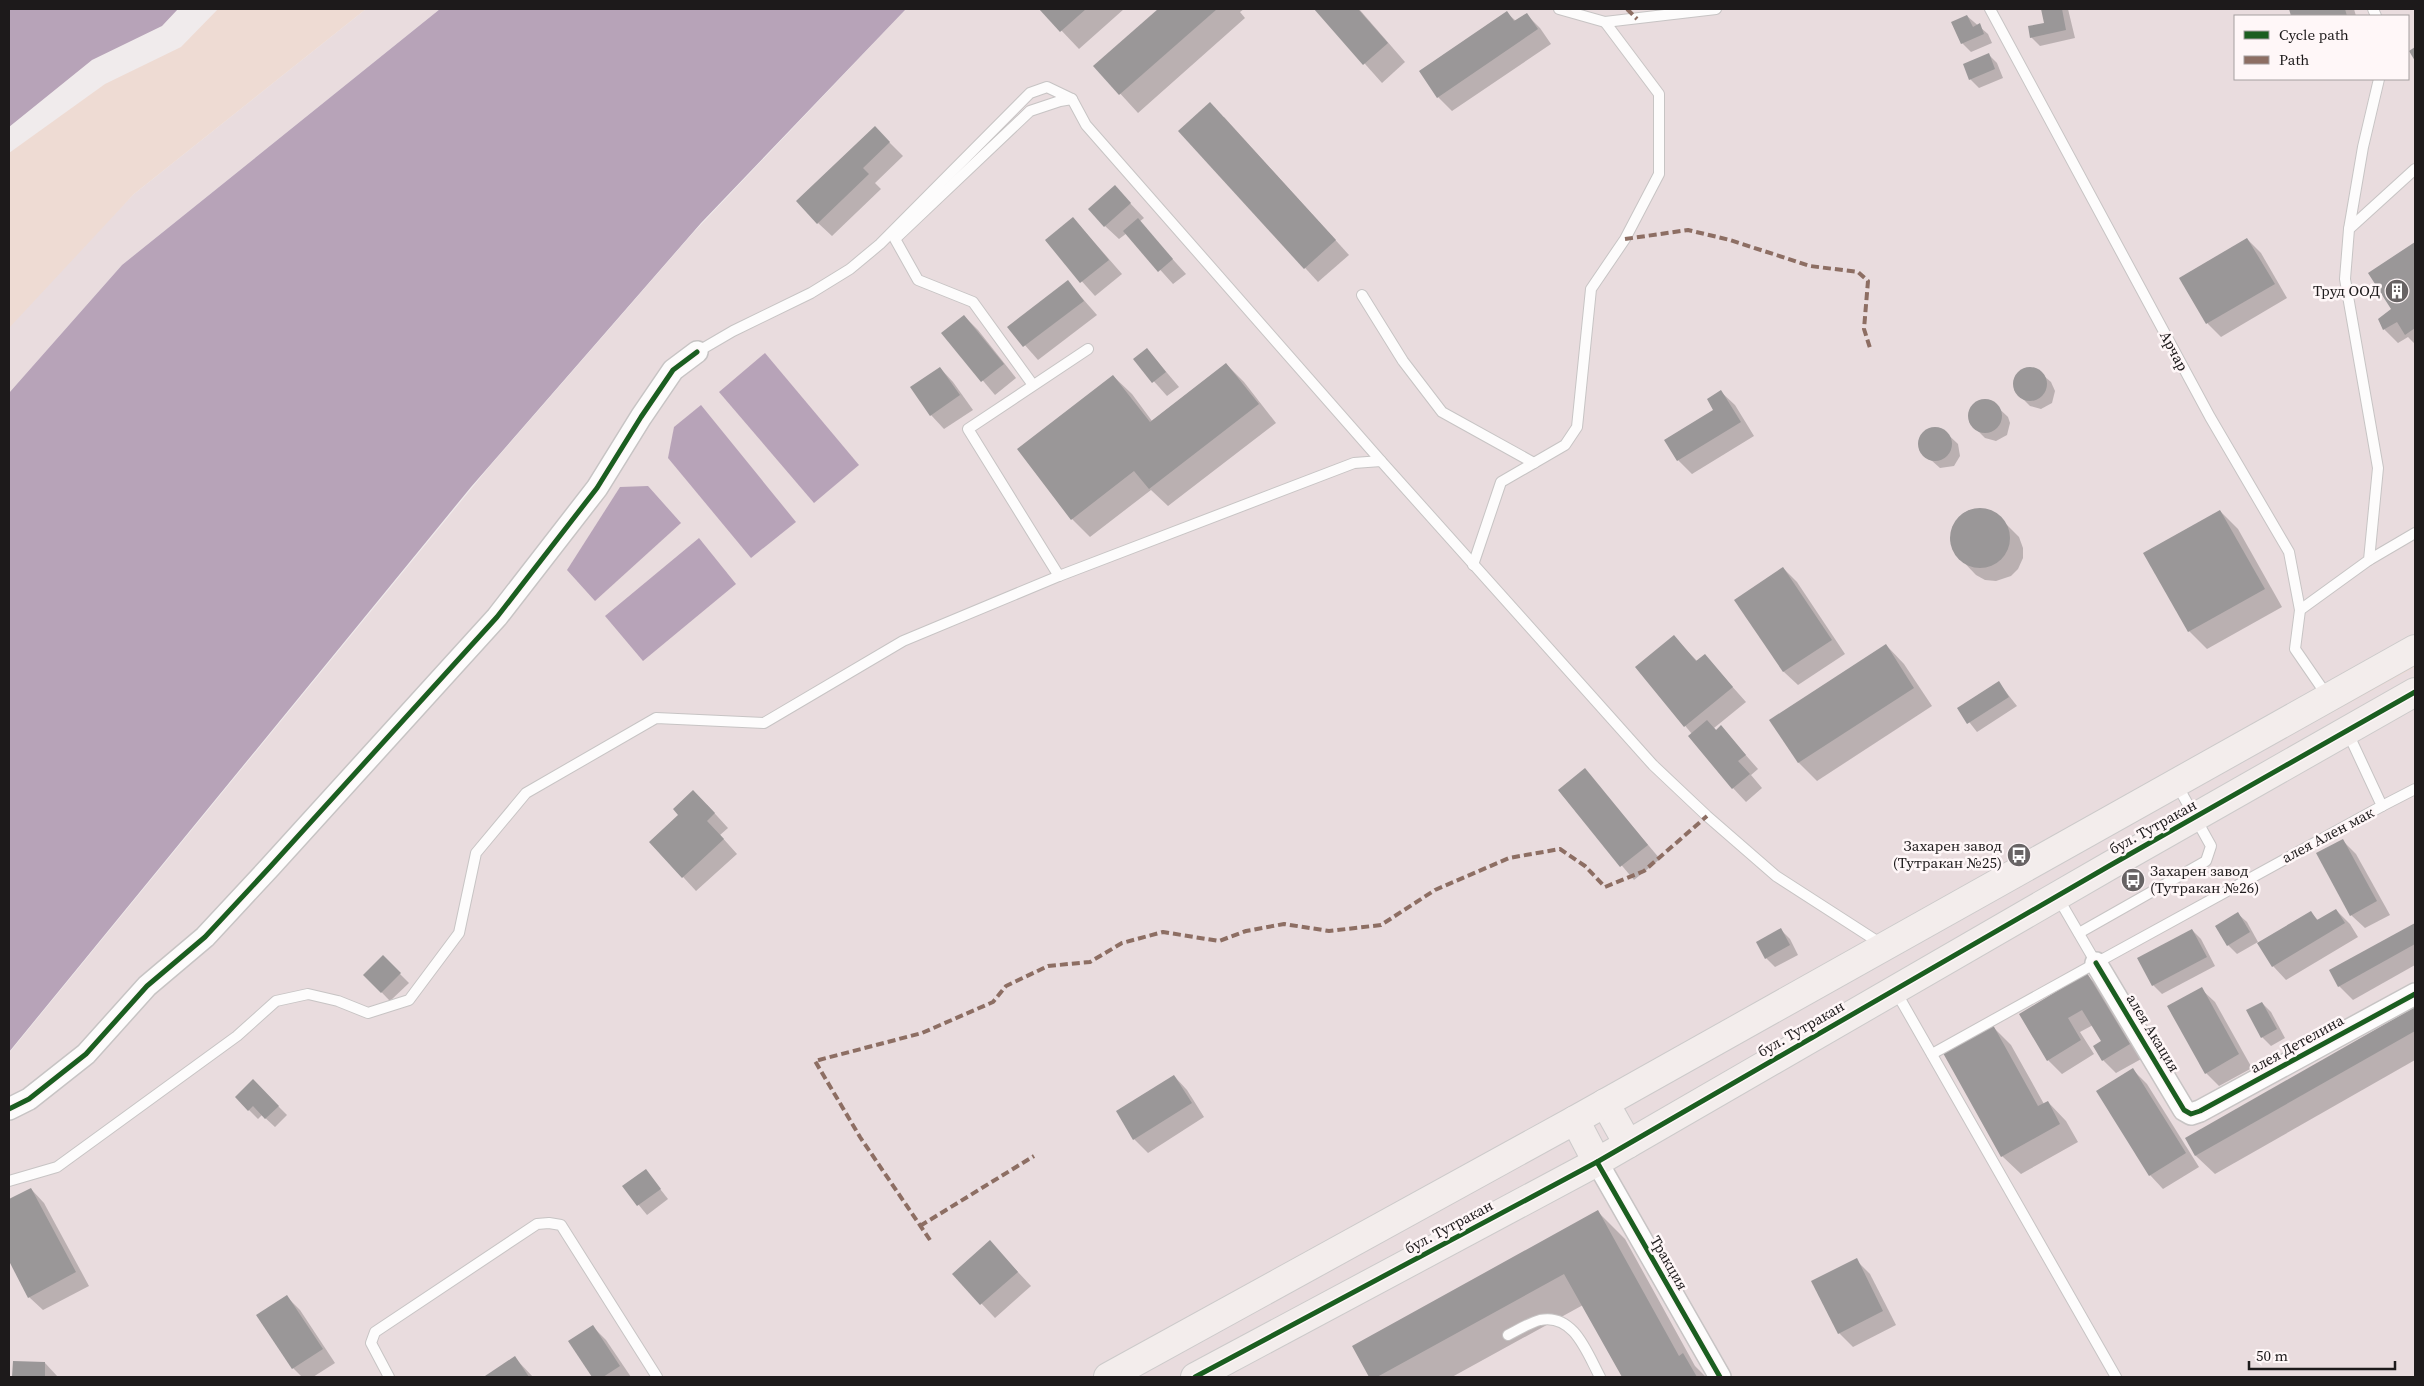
<svg xmlns="http://www.w3.org/2000/svg" width="2424" height="1386" viewBox="0 0 2424 1386" font-family="'Source Serif 4',serif">
<rect width="100%" height="100%" fill="#f0ebec"/>
<g fill="#e9dcde" fill-rule="evenodd">
<path d="M366,9H440L122,265L9,393V323L134,194Z"/>
<path d="M906,9H2415V1377H9V1053L489,467L692,234ZM2235,16H2408V79H2235Z"/>
</g>
<g fill="#eedbd3">
<path d="M218,9H366L134,194L9,328V153L105,84L181,47Z"/>
<path d="M2415,660V667L2200,785Z"/>
</g>
<g fill="#b7a3b8">
<path d="M9,9H178L162,26L92,60L9,127Z"/>
<path d="M440,9H906L701,223L471,487L9,1052V393L122,265Z"/>
<path d="M765,353L859,465L814,503L719,392Z"/>
<path d="M701,405L796,522L751,558L668,458L674,427Z"/>
<path d="M648,486L681,523L595,601L567,570L620,487Z"/>
<path d="M699,538L736,584L643,661L605,616Z"/>
</g>
<g fill="#0003">
<path d="M1041,9H1124L1079,49Z"/>
<path d="M1160,9H1244L1240,12L1245,18L1138,113L1095,66Z"/>
<path d="M1316,9H1359L1405,62L1382,83Z"/>
<path d="M2042,9H2068L2075,38L2040,46L2031,37L2045,24Z"/>
<path d="M2290,9H2354L2356,16H2292Z"/>
<path d="M1507,13L1516,21L1526,14L1540,28L1551,44L1452,111L1438,97L1421,71Z"/>
<path d="M1967,16L1988,34L1992,43L1971,52L1962,43L1953,23Z"/>
<path d="M1988,54L1997,63L2003,78L1979,88L1970,79Z"/>
<path d="M1224,117L1349,255L1318,282L1180,131Z"/>
<path d="M875,128L903,156L875,183L881,189L832,236L818,223Z"/>
<path d="M1115,187L1144,218L1139,222L1186,274L1173,284L1127,233L1119,239L1105,226Z"/>
<path d="M1073,218L1122,274L1095,296L1046,241Z"/>
<path d="M2247,239L2261,253L2287,298L2221,337L2208,324L2181,278Z"/>
<path d="M2415,244V344L2408,337L2398,343L2384,329L2393,309L2370,273Z"/>
<path d="M1068,282L1097,315L1038,360L1009,327Z"/>
<path d="M964,316L978,330L1016,378L995,395L943,333Z"/>
<path d="M1147,349L1179,387L1167,396L1134,359Z"/>
<path d="M1226,364L1244,382L1276,423L1168,506L1151,490L1090,537L1072,519L1113,376L1132,394L1152,421Z"/>
<path d="M940,368L953,382L973,410L944,429L931,415Z"/>
<path d="M2024,369L2037,370L2051,382L2055,391L2052,403L2041,409L2030,406L2021,397L2014,385L2016,377Z"/>
<path d="M1721,392L1735,405L1754,436L1692,474L1678,460L1666,440L1715,410Z"/>
<path d="M1979,401L1992,402L2008,417L2010,423L2007,435L1996,441L1985,438L1976,429L1969,416L1971,409Z"/>
<path d="M1929,429H1942L1958,444L1960,456L1954,466L1940,468L1922,452L1919,444L1921,437Z"/>
<path d="M1981,509L1991,511L2005,523L2019,537L2023,548V558L2018,569L2011,576L1996,581L1985,580L1976,575L1955,553L1950,540L1954,524L1962,514L1969,510Z"/>
<path d="M2220,511L2238,529L2282,607L2207,649L2189,631Z"/>
<path d="M1783,568L1797,582L1845,654L1798,685L1784,672L1736,600Z"/>
<path d="M1674,637L1698,662L1705,656L1746,702L1714,728L1717,731L1721,727L1758,769L1751,775L1762,788L1746,802L1733,788L1692,734L1636,667Z"/>
<path d="M1886,645L1904,664L1932,706L1817,781L1799,763L1771,720Z"/>
<path d="M1999,683L2017,706L1977,732L1959,709Z"/>
<path d="M1585,770L1660,859L1634,880L1559,791Z"/>
<path d="M707,805L728,828L720,835L737,854L696,891L651,842Z"/>
<path d="M2342,840L2356,854L2390,915L2365,928L2351,915Z"/>
<path d="M2336,910L2350,924L2358,937L2286,980L2273,966L2310,912L2319,921Z"/>
<path d="M2238,914L2247,922L2258,942L2237,954L2228,945Z"/>
<path d="M2415,924V965L2353,1000L2339,986L2331,971Z"/>
<path d="M1781,930L1790,939L1798,955L1775,967L1766,958Z"/>
<path d="M2192,930L2201,939L2215,966L2162,994L2153,985Z"/>
<path d="M383,957L409,983L390,1001L365,975Z"/>
<path d="M2087,975L2100,988L2143,1058L2116,1073L2103,1060V1041L2093,1025L2080,1032L2094,1054L2062,1074L2048,1060Z"/>
<path d="M2201,989L2215,1002L2252,1068L2219,1086L2206,1073Z"/>
<path d="M2262,1003L2271,1012L2285,1038L2271,1046L2262,1037Z"/>
<path d="M2415,1009V1060L2215,1174L2196,1156L2187,1139Z"/>
<path d="M1993,1027L2011,1045L2044,1104L2048,1102L2066,1121L2078,1142L2021,1174L2002,1156Z"/>
<path d="M2133,1070L2147,1084L2199,1167L2163,1189L2150,1175Z"/>
<path d="M1174,1076L1187,1090L1204,1117L1148,1153L1134,1139Z"/>
<path d="M253,1081L287,1115L275,1127L262,1115L258,1119L236,1097Z"/>
<path d="M646,1171L668,1199L647,1215L624,1187Z"/>
<path d="M31,1189L44,1203L89,1286L43,1310L29,1297L9,1259V1201Z"/>
<path d="M1598,1212L1625,1239L1695,1366L1706,1377H1623L1583,1305L1452,1377H1371L1354,1347Z"/>
<path d="M990,1242L1031,1286L995,1318L954,1274Z"/>
<path d="M1856,1260L1870,1274L1896,1325L1853,1347L1839,1333Z"/>
<path d="M287,1297L300,1310L335,1363L313,1377H302L293,1368Z"/>
<path d="M592,1326L606,1340L631,1377H594L570,1342Z"/>
<path d="M515,1358L533,1377H488L487,1376Z"/>
<path d="M14,1362L45,1363L58,1377H14Z"/>
</g>
<g fill="#9a9798">
<path d="M1039,9H1086L1060,32Z"/>
<path d="M1158,9H1217L1119,95L1093,66Z"/>
<path d="M1314,9H1358L1388,43L1363,65Z"/>
<path d="M2041,9H2062L2066,30L2030,38L2028,26L2044,23Z"/>
<path d="M2289,9H2345L2347,16H2291Z"/>
<path d="M1507,11L1514,21L1527,13L1538,29L1437,98L1419,71Z"/>
<path d="M1967,15L1973,27L1980,23L1984,34L1961,44L1951,22Z"/>
<path d="M2415,47V61L2409,51Z"/>
<path d="M1989,53L1995,69L1969,80L1963,64Z"/>
<path d="M1210,102L1336,240L1304,269L1178,131Z"/>
<path d="M875,126L890,142L863,168L869,174L817,224L796,201Z"/>
<path d="M1115,185L1131,203L1104,227L1088,209Z"/>
<path d="M1073,217L1109,260L1080,283L1045,240Z"/>
<path d="M1138,218L1173,259L1158,272L1123,231Z"/>
<path d="M2247,238L2275,284L2206,324L2179,278Z"/>
<path d="M2415,242V328L2405,335L2397,322L2383,330L2378,319L2391,309L2368,273Z"/>
<path d="M1068,280L1084,301L1023,347L1007,327Z"/>
<path d="M964,315L1004,364L981,382L941,333Z"/>
<path d="M1147,348L1166,372L1152,383L1133,359Z"/>
<path d="M1226,363L1259,404L1149,489L1134,471L1071,520L1017,449L1113,375L1150,422Z"/>
<path d="M940,367L960,395L930,416L910,387Z"/>
<circle cx="2030" cy="384" r="17"/>
<path d="M1721,390L1741,422L1677,461L1664,440L1713,410L1707,399Z"/>
<circle cx="1985" cy="416" r="17"/>
<circle cx="1935" cy="444" r="17"/>
<circle cx="1980" cy="538" r="30"/>
<path d="M2220,510L2265,589L2188,632L2143,553Z"/>
<path d="M1783,567L1832,640L1783,672L1734,600Z"/>
<path d="M1674,635L1696,661L1705,654L1733,687L1684,727L1635,667Z"/>
<path d="M1886,644L1914,688L1798,763L1769,720Z"/>
<path d="M1999,681L2009,697L1967,724L1957,708Z"/>
<path d="M1707,720L1716,730L1721,725L1746,755L1738,761L1750,774L1732,789L1688,736Z"/>
<path d="M1585,768L1648,845L1620,867L1558,790Z"/>
<path d="M693,790L715,813L707,821L724,839L682,878L649,842L678,815L673,809Z"/>
<path d="M2343,839L2377,901L2350,916L2316,853Z"/>
<path d="M2336,909L2345,923L2272,967L2257,943L2311,911L2317,920Z"/>
<path d="M2238,912L2250,932L2227,946L2215,926Z"/>
<path d="M2415,923V944L2338,987L2329,970Z"/>
<path d="M1781,928L1790,945L1765,959L1756,942Z"/>
<path d="M2192,929L2207,957L2152,986L2137,958Z"/>
<path d="M383,955L401,973L381,993L363,975Z"/>
<path d="M2087,973L2130,1044L2102,1061L2093,1046L2101,1041L2082,1010L2068,1018L2081,1040L2047,1061L2019,1014Z"/>
<path d="M2202,987L2239,1054L2205,1074L2167,1006Z"/>
<path d="M2262,1002L2277,1029L2261,1038L2246,1010Z"/>
<path d="M2415,1007V1031L2195,1156L2185,1138Z"/>
<path d="M1993,1025L2038,1106L2048,1101L2060,1124L2001,1157L1943,1053Z"/>
<path d="M2133,1068L2186,1153L2149,1176L2096,1091Z"/>
<path d="M1174,1075L1192,1103L1133,1140L1116,1111Z"/>
<path d="M253,1079L279,1106L265,1119L253,1106L248,1111L235,1097Z"/>
<path d="M646,1169L661,1189L637,1206L622,1186Z"/>
<path d="M31,1188L76,1272L28,1298L9,1261V1199Z"/>
<path d="M1598,1210L1679,1356L1683,1353L1697,1377H1622L1564,1274L1377,1377H1369L1352,1346Z"/>
<path d="M990,1240L1018,1272L980,1305L952,1274Z"/>
<path d="M1857,1258L1883,1311L1838,1334L1811,1281Z"/>
<path d="M287,1295L323,1349L292,1369L256,1315Z"/>
<path d="M593,1325L620,1366L603,1377H592L568,1341Z"/>
<path d="M515,1356L529,1377H486L485,1376Z"/>
<path d="M13,1361L45,1362V1377H12Z"/>
</g>
<g fill="none" stroke-linecap="round" stroke-linejoin="round">
<g stroke="#c7c4c4" stroke-width="12">
<g id="service">
<path d="M1559,9L1605,22L1716,9"/>
<path d="M1990,9L2210,417L2289,552L2300,610L2295,649L2328,697"/>
<path d="M2373,9L2376,16"/>
<path d="M2349,229L2363,147L2379,79"/>
<path d="M1362,295L1403,361L1442,412L1534,463"/>
<path d="M697,352L733,331L811,293L850,269L880,244L1030,93L1047,87L1072,99L1086,125L1381,461"/>
<path d="M1033,385L973,302L918,280L895,239L1030,111L1060,101L1072,99"/>
<path d="M2369,560L2415,533"/>
<path d="M1473,565L1501,482L1565,445L1577,427L1591,289L1625,239L1659,174V94L1605,22"/>
<path d="M1059,576L968,429L1088,349"/>
<path d="M2300,610L2369,560L2378,468L2345,279L2349,229L2415,169"/>
<path d="M2382,806L2415,789"/>
<path d="M2057,896L2096,963L2382,806L2347,731"/>
<path d="M2079,933L2206,861L2211,846L2176,783"/>
<path d="M1895,990L2116,1377"/>
<path d="M1932,1054L2096,963"/>
<path d="M9,1181L57,1167L237,1036L276,1001L308,994L338,1001L368,1013L409,1000L459,933L476,853L526,793L656,718L764,723L903,641L1059,576L1354,463L1381,461L1653,765L1707,816L1776,876L1883,945"/>
<path d="M1508,1335C1518,1330 1529,1323 1540,1320C1574,1313 1587,1353 1600,1377"/>
<path d="M389,1377L371,1343L375,1332L537,1224L549,1223L561,1225L657,1377"/>
</g>
</g>
<g stroke="#c7c4c4" stroke-width="24">
<g id="minor">
<path d="M2096,963L2184,1110L2191,1114L2200,1111L2415,994"/>
<path d="M9,1109L29,1099L86,1054L147,986L205,937L270,867L497,617L597,488L641,417L673,370L697,352"/>
<path d="M1597,1162L1720,1377"/>
</g>
</g>
<g stroke="#cccaca" stroke-width="30">
<g id="primary">
<path d="M1605,1103L1628,1144"/>
<path d="M1575,1120L1597,1162"/>
<path d="M1108,1377L1575,1120L2415,649"/>
<path d="M1195,1377L1597,1162L2109,866L2415,692"/>
</g>
</g>
<use href="#service" stroke="#fdfcfc" stroke-width="10"/>
<use href="#minor" stroke="#fdfcfc" stroke-width="21"/>
<use href="#primary" stroke="#f3edec" stroke-width="28"/>
<g stroke="#8d6e63" stroke-width="4" stroke-dasharray="8 4" stroke-linecap="butt">
<path d="M1627,9L1637,19"/>
<path d="M1625,239L1688,230L1730,240L1810,266L1858,272L1868,281L1864,329L1870,348"/>
<path d="M920,1226L1034,1156"/>
<path d="M930,1240L860,1137L815,1061L922,1033L993,1002L1006,986L1048,966L1090,962L1122,943L1163,932L1219,941L1246,931L1284,924L1329,931L1381,925L1435,890L1509,858L1560,849L1585,866L1605,887L1644,871L1707,816"/>
</g>
<g stroke="#fff7f8" stroke-width="8">
<g id="cycleway">
<path d="M2096,963L2184,1110L2191,1114L2200,1111L2415,994"/>
<path d="M9,1109L29,1099L86,1054L147,986L205,937L270,867L497,617L597,488L641,417L673,370L697,352"/>
<path d="M1597,1162L1720,1377"/>
<path d="M1195,1377L1597,1162L2109,866L2415,692"/>
</g>
</g>
<use href="#cycleway" stroke="#1b5e20" stroke-width="5"/>
</g>
<defs>
<g id="building-disc" transform="scale(1.25)"><circle r="9.5" fill="#676364" stroke="#fff7f8"/><path d="M-4-6H4V6H1V3H-1V6H-4ZM-2.5-4.3h1.7v1.8h-1.7ZM.8-4.3h1.7v1.8H.8ZM-2.5-1h1.7V.8h-1.7ZM.8-1h1.7V.8H.8Z" fill="#fff"/></g>
<g id="bus-disc" transform="scale(1.25)"><circle r="9.5" fill="#676364" stroke="#fff7f8"/><path d="M-5-6H5V4H4V6H2V4H-2V6H-4V4H-5ZM-3.5-4V0h7V-4ZM-3.5 1.2v1.5H-2V1.2ZM2 1.2v1.5H3.5V1.2Z" fill="#fff"/></g>
</defs>
<g fill-rule="evenodd">
<use href="#building-disc" x="2397" y="291"/>
<use href="#bus-disc" x="2019" y="855"/>
<use href="#bus-disc" x="2133" y="880"/>
</g>
<g text-anchor="middle" stroke-width="5" stroke-linejoin="round" paint-order="stroke">
<g font-size="15" fill="#1d1a1b" stroke="#fff7f8" text-anchor="end">
<text x="2380" y="296">Труд ООД</text>
<text x="2002" y="851">Захарен завод<tspan x="2002" dy="17">(Тутракан №25)</tspan></text>
<text x="2150" y="876" text-anchor="start">Захарен завод<tspan x="2150" dy="17">(Тутракан №26)</tspan></text>
</g>
<g font-size="15" fill="#1d1a1b" stroke="#fff7f8">
<text transform="translate(2174 351) rotate(62)" y="5">Арчар</text>
<text transform="translate(2153 827) rotate(-29)" y="5">бул. Тутракан</text>
<text transform="translate(2328 835) rotate(-28)" y="5">алея Ален мак</text>
<text transform="translate(1801 1029) rotate(-30)" y="5">бул. Тутракан</text>
<text transform="translate(2153 1033) rotate(59)" y="5">алея Акация</text>
<text transform="translate(2297 1044) rotate(-29)" y="5">алея Детелина</text>
<text transform="translate(1449 1227) rotate(-28)" y="5">бул. Тутракан</text>
<text transform="translate(1669 1263) rotate(60)" y="5">Тракция</text>
</g>
</g>
<rect width="2424" height="1386" fill="none" stroke="#1d1a1b" stroke-width="20"/>
<rect x="2234" y="15" width="175" height="65" fill="#fff7f8" stroke="#a59fa0"/>
<rect x="2244" y="31" width="25" height="8" fill="#1b5e20" stroke="#a59fa0"/>
<text x="2279" y="40" font-size="15" fill="#1d1a1b">Cycle path</text>
<rect x="2244" y="56" width="25" height="8" fill="#8d6e63" stroke="#a59fa0"/>
<text x="2279" y="65" font-size="15" fill="#1d1a1b">Path</text>
<path d="M2249 1361v8h146v-8" fill="none" stroke="#1d1a1b" stroke-width="2.5"/>
<text x="2256" y="1361" font-size="15" fill="#1d1a1b" stroke="#fff7f8" stroke-width="4" paint-order="stroke">50 m</text>
</svg>
